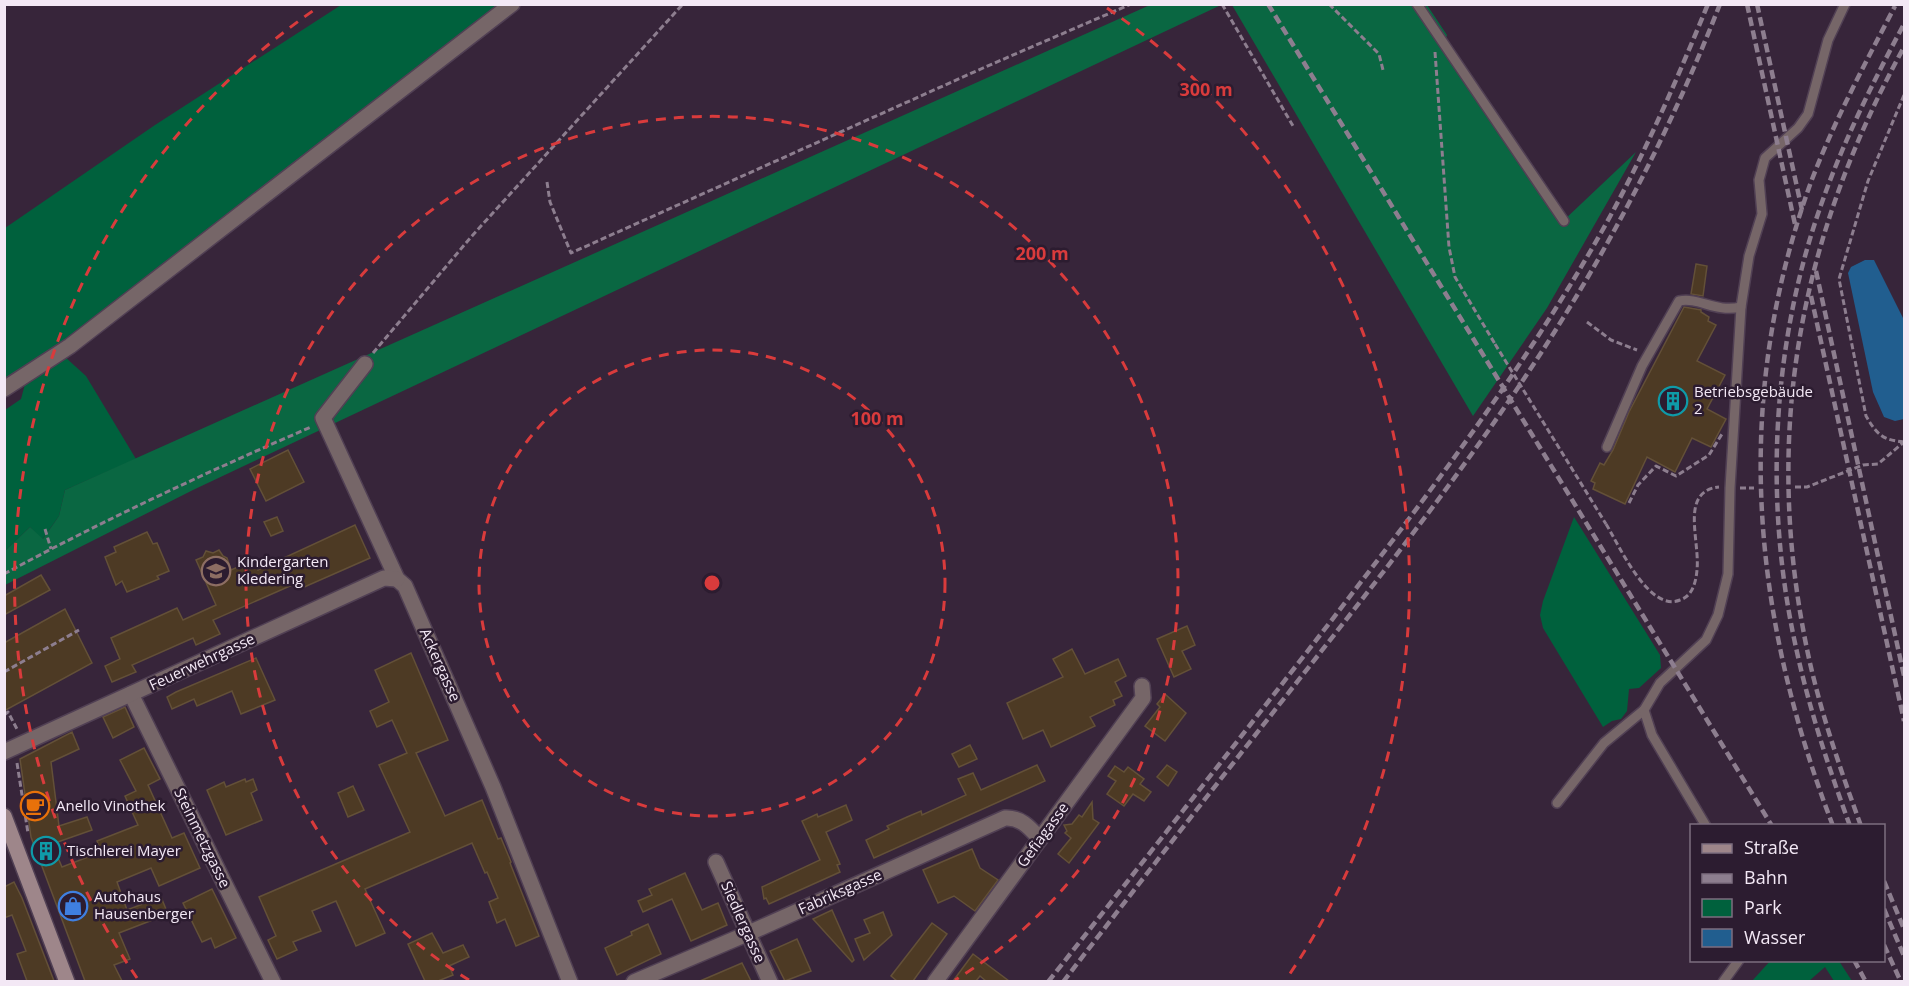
<svg xmlns="http://www.w3.org/2000/svg" width="1909" height="986" viewBox="0 0 1909 986" font-family="'Open Sans',sans-serif">
<rect width="100%" height="100%" fill="#37253a"/>
<g fill="#00613d">
<path d="M341,5H512L142,290L5,381V228L155,125Z"/>
<path d="M65,357L86,376L136,459L65,490L59,516L42,540L30,527L5,551V410L21,399L25,384Z"/>
<path d="M1574,517L1660,655L1661,668L1639,688L1629,689L1627,711L1621,719L1612,721L1603,727L1543,628L1540,615L1543,601Z"/>
<path d="M1771,960L1839,961L1852,981H1834L1825,967L1809,981H1752Z"/>
</g>
<g fill="#0a6742">
<path d="M1150,5H1221L193,490L5,585V551L30,527L43,539L59,516L65,490Z"/>
<path d="M1232,5H1427L1447,35L1444,44L1563,221L1636,152L1547,308L1473,416Z"/>
</g>
<path fill="#215e8f" d="M1865,260H1874L1904,320V419L1895,421L1884,417L1873,392L1848,273L1851,267Z"/>
<g fill="#4d3a24" stroke="#635038" stroke-width="1.5">
<path d="M1696,264L1707,266L1703,296L1691,294Z"/>
<path d="M1684,307L1701,310V312L1709,317L1708,321L1716,325L1697,361L1725,375L1707,409L1726,419L1711,447L1692,438L1675,472L1647,457L1625,504L1593,489L1595,483L1591,481L1600,463L1604,465L1613,450L1629,412Z"/>
<path d="M288,450L304,482L266,501L250,469Z"/>
<path d="M277,517L283,531L271,536L264,522Z"/>
<path d="M355,525L370,558L302,588L299,582L213,620L220,634L196,645L193,638L132,665L136,672L112,682L105,666L120,659L111,638L177,608L183,620L216,605L196,560L203,557L206,551L213,553L219,550L223,556L227,558L231,570L245,564L246,567L255,563L258,570Z"/>
<path d="M147,532L153,544L157,543L169,571L157,576L159,579L127,592L122,581L116,585L105,557L116,552L114,547Z"/>
<path d="M41,575L50,590L4,615V596Z"/>
<path d="M65,609L92,663L4,711V643Z"/>
<path d="M1187,626L1195,645L1182,651L1191,669L1174,677L1157,639Z"/>
<path d="M1072,649L1085,674L1118,659L1126,676L1115,682L1122,696L1113,700L1115,705L1090,717L1095,726L1051,747L1043,730L1023,739L1007,703L1063,677L1053,659Z"/>
<path d="M411,653L448,740L416,753L445,816L482,800L498,839L501,838L511,862L510,863L539,936L516,946L505,919L497,923L489,902L498,898L487,872L485,873L472,843L365,889L385,933L356,946L336,901L312,911L321,931L293,942L297,950L277,959L268,940L276,936L259,897L410,832L379,765L407,753L392,720L377,727L370,711L389,702L375,670Z"/>
<path d="M256,658L275,700L241,714L232,691L197,706L194,699L172,709L167,697L176,692Z"/>
<path d="M1165,694L1186,713L1165,741L1145,726L1160,707L1157,704Z"/>
<path d="M125,707L134,727L113,738L103,717Z"/>
<path d="M72,732L79,749L51,762L59,826L87,817L92,830L52,844L62,867L101,852L97,841L138,825L125,796L136,791L120,760L144,748L160,779L148,785L172,838L184,833L200,868L159,886L151,868L117,882L127,910L161,897L168,914L119,933L130,959L114,965L122,981H85L31,837L20,759Z"/>
<path d="M970,745L977,759L959,767L952,754Z"/>
<path d="M1037,765L1045,781L874,858L866,840L889,829L887,826L907,817L921,811L922,815L966,795L958,779L973,773L981,790Z"/>
<path d="M1167,765L1177,772L1168,786L1157,777Z"/>
<path d="M1115,766L1124,772L1128,767L1144,779L1140,784L1151,792L1144,801L1133,794L1124,806L1107,794L1116,781L1108,776Z"/>
<path d="M245,779L246,782L253,779L257,790L251,793L262,820L226,835L207,790L224,782L226,787Z"/>
<path d="M353,786L364,810L348,817L338,793Z"/>
<path d="M1092,802L1093,819L1099,823L1069,863L1058,854L1071,838L1065,833L1067,831L1064,825L1072,824L1079,815L1082,817Z"/>
<path d="M846,805L852,820L826,832L840,864L837,865L840,872L769,904L766,898L764,899L762,887L820,860L802,821L817,814L818,817Z"/>
<path d="M972,849L980,868L998,880L975,911L954,896L938,903L923,870Z"/>
<path d="M685,873L702,910L718,903L727,925L691,941L672,899L643,912L638,901L652,895L649,889Z"/>
<path d="M14,882L22,898L54,981H27L17,954L26,951L12,915L4,918V887Z"/>
<path d="M212,889L236,938L215,948L211,938L202,942L183,903Z"/>
<path d="M832,910L854,960L852,962L813,919Z"/>
<path d="M883,912L892,935L864,960L855,939L870,933L864,920Z"/>
<path d="M932,923L947,934L913,981H897L891,976Z"/>
<path d="M648,924L661,954L617,975L605,948L632,935L631,932Z"/>
<path d="M432,933L443,953L463,945L469,957L449,966L453,975L438,981H425L408,944Z"/>
<path d="M797,939L811,971L785,981L770,951Z"/>
<path d="M973,954L1009,981H986L980,976L976,981H953Z"/>
<path d="M742,963L751,981H700Z"/>
</g>
<g fill="none" stroke-linecap="round" stroke-linejoin="round">
<g stroke="#514054" stroke-width="12">
<g id="service">
<path d="M1417,4L1564,221"/>
<path d="M1607,447L1642,366L1679,301C1700,297 1715,313 1741,307"/>
<path d="M1557,803L1604,743L1644,710"/>
<path d="M1706,826L1652,735L1644,710L1660,683L1706,640L1718,615L1728,574L1730,488L1741,307L1749,256L1762,214L1759,180L1765,158L1798,128L1808,114L1828,40L1845,4"/>
<path d="M1723,982L1739,960"/>
</g>
</g>
<g stroke="#514054" stroke-width="18">
<g id="minor">
<path d="M365,364L323,418L397,579L405,586L493,787L570,982"/>
<path d="M4,389L70,346L512,4"/>
<path d="M131,694L273,982"/>
<path d="M4,752L384,578L397,579"/>
<path d="M716,862L770,982"/>
<path d="M634,982L749,933L1005,818C1021,817 1030,828 1040,839"/>
<path d="M935,982L1143,698L1142,686"/>
</g>
</g>
<g stroke="#514054" stroke-width="18">
<path id="secondary" d="M4,816L67,982"/>
</g>
<g stroke="#8d7e8f" stroke-width="3" stroke-dasharray="6 3" stroke-linecap="butt">
<path d="M1222,4L1293,126"/>
<path d="M1329,4L1379,54L1383,70"/>
<path d="M1435,52L1449,247L1455,277L1495,344"/>
<path d="M1904,95L1868,181L1839,279L1866,416C1877,435 1883,440 1904,442"/>
<path d="M547,182L550,202L571,253L983,68L1131,4"/>
<path d="M1587,322L1611,340L1637,350"/>
<path d="M373,353L471,237L683,4"/>
<path d="M1795,487H1807L1863,465L1878,464L1904,442"/>
<path d="M1740,488H1754"/>
<path d="M1629,503L1638,485L1656,466L1676,476L1709,455L1722,434"/>
<path d="M1606,524C1619,545 1649,613 1680,600C1693,596 1696,581 1697,570C1699,551 1691,522 1696,505C1699,494 1707,488 1719,487"/>
<path d="M45,529L51,549"/>
<path d="M4,574C104,520 207,472 311,427"/>
<path d="M4,672L79,630"/>
<path d="M4,715L8,712L18,731"/>
<path d="M17,763L28,833"/>
</g>
<use href="#service" stroke="#766668" stroke-width="9"/>
<use href="#minor" stroke="#766668" stroke-width="15"/>
<use href="#secondary" stroke="#9e868a" stroke-width="15"/>
<g stroke="#8d7e8f" stroke-width="4.5" stroke-dasharray="9 4.5" stroke-linecap="butt">
<path d="M1268,4L1772,826"/>
<path d="M1747,4L1796,229"/>
<path d="M1757,4L1802,210"/>
<path d="M1816,271L1904,676"/>
<path d="M1811,296L1904,721"/>
<path d="M1833,826C1751,612 1732,400 1811,182C1834,121 1865,64 1895,6"/>
<path d="M1850,826C1828,766 1808,705 1795,643C1764,500 1772,344 1821,205C1843,142 1873,82 1904,24"/>
<path d="M1861,826C1838,763 1816,699 1804,634C1764,424 1802,233 1904,47"/>
<path d="M1884,881L1904,929"/>
<path d="M1884,909L1904,956"/>
<path d="M1884,945L1901,982"/>
<path d="M1854,960L1866,982"/>
<path d="M1048,982C1143,862 1237,742 1331,621C1428,495 1524,369 1602,231C1643,158 1676,82 1708,4"/>
<path d="M1063,982C1137,886 1211,791 1286,696C1397,555 1511,413 1600,256C1646,175 1686,91 1720,4"/>
</g>
<path stroke="#8d7e8f" stroke-width="3" stroke-dasharray="6 3" stroke-linecap="butt" d="M1495,344L1606,524"/>
</g>
<g fill="none" stroke="#d93b3c" stroke-width="3" stroke-dasharray="10 8">
<circle cx="712" cy="583" r="233"/>
<path d="M469 980A466 466 0 1 1 955 980"/>
<path d="M137 978A698 698 0 0 1 317 8M1107 8A698 698 0 0 1 1287 978"/>
</g>
<defs>
<g id="building-ring" transform="scale(1.5)"><circle r="9.5" fill="#2c1c30" stroke="#0f9aa8" stroke-width="1.5"/><path d="M-4-6H4V6H1V3H-1V6H-4ZM-2.5-4.3h1.7v1.8h-1.7ZM.8-4.3h1.7v1.8H.8ZM-2.5-1h1.7V.8h-1.7ZM.8-1h1.7V.8H.8Z" fill="#0f9aa8"/></g>
<g id="school-ring" transform="scale(1.5)"><circle r="9.5" fill="#2c1c30" stroke="#8d6e63" stroke-width="1.5"/><path d="M0-5L7-2L0 1L-7-2ZM-4 1L0 2.5L4 1V4Q0 6-4 4Z" fill="#8d6e63"/></g>
<g id="cafe-ring" transform="scale(1.5)"><circle r="9.5" fill="#2c1c30" stroke="#e8710a" stroke-width="1.5"/><path d="M-5.5-4.5H6V0H3Q3 3.5 0 3.5H-2.5Q-5.5 3.5-5.5 0ZM3-3.2v2h1.7v-2ZM-6 4.5H4V6H-6Z" fill="#e8710a"/></g>
<g id="shop-ring" transform="scale(1.5)"><circle r="9.5" fill="#2c1c30" stroke="#3f7fe0" stroke-width="1.5"/><path d="M-5-2.5h2.3a2.7 3.5 0 0 1 5.4 0H5L5.5 6h-11ZM-1.5-2.5h3a1.5 2.3 0 0 0-3 0Z" fill="#3f7fe0"/></g>
</defs>
<g fill-rule="evenodd">
<use href="#building-ring" x="1673" y="401"/>
<use href="#school-ring" x="216" y="571"/>
<use href="#cafe-ring" x="35" y="806"/>
<use href="#building-ring" x="46" y="851"/>
<use href="#shop-ring" x="73" y="906"/>
</g>
<g text-anchor="middle" stroke-width="5" stroke-linejoin="round" paint-order="stroke">
<g font-size="15" fill="#f3e8f5" stroke="#2c1c30" text-anchor="start">
<text x="1694" y="397">Betriebsgebäude<tspan x="1694" dy="17">2</tspan></text>
<text x="237" y="567">Kindergarten<tspan x="237" dy="17">Kledering</tspan></text>
<text x="56" y="811">Anello Vinothek</text>
<text x="67" y="856">Tischlerei Mayer</text>
<text x="94" y="902">Autohaus<tspan x="94" dy="17">Hausenberger</tspan></text>
</g>
<g font-size="15" fill="#f3e8f5" stroke="#2c1c30">
<text transform="translate(202 662) rotate(-25)" y="5">Feuerwehrgasse</text>
<text transform="translate(440 665) rotate(66)" y="5">Ackergasse</text>
<text transform="translate(1043 835) rotate(-54)" y="5">Gefiagasse</text>
<text transform="translate(202 838) rotate(64)" y="5">Steinmetzgasse</text>
<text transform="translate(840 892) rotate(-24)" y="5">Fabriksgasse</text>
<text transform="translate(743 922) rotate(66)" y="5">Siedlergasse</text>
</g>
</g>
<circle cx="712" cy="583" r="9" fill="#d93b3c" stroke="#2c1c30" stroke-width="3"/>
<g font-size="18" text-anchor="middle" font-weight="bold" fill="#d93b3c" stroke="#2c1c30" stroke-width="5" stroke-linejoin="round" paint-order="stroke">
<text x="1206" y="96">300 m</text>
<text x="1042" y="260">200 m</text>
<text x="877" y="425">100 m</text>
</g>
<rect width="1909" height="986" fill="none" stroke="#f3e8f5" stroke-width="12"/>
<rect x="1690" y="824" width="195" height="138" fill="#2c1c30" stroke="#7c6e7f" stroke-width="1.5"/>
<rect x="1702" y="844" width="30" height="9" fill="#9e868a" stroke="#7c6e7f" stroke-width="1.5"/>
<text x="1744" y="854" font-size="18" fill="#f3e8f5">Straße</text>
<rect x="1702" y="874" width="30" height="9" fill="#8d7e8f" stroke="#7c6e7f" stroke-width="1.5"/>
<text x="1744" y="884" font-size="18" fill="#f3e8f5">Bahn</text>
<rect x="1702" y="899" width="30" height="18" fill="#00613d" stroke="#7c6e7f" stroke-width="1.5"/>
<text x="1744" y="914" font-size="18" fill="#f3e8f5">Park</text>
<rect x="1702" y="929" width="30" height="18" fill="#215e8f" stroke="#7c6e7f" stroke-width="1.5"/>
<text x="1744" y="944" font-size="18" fill="#f3e8f5">Wasser</text>
</svg>
